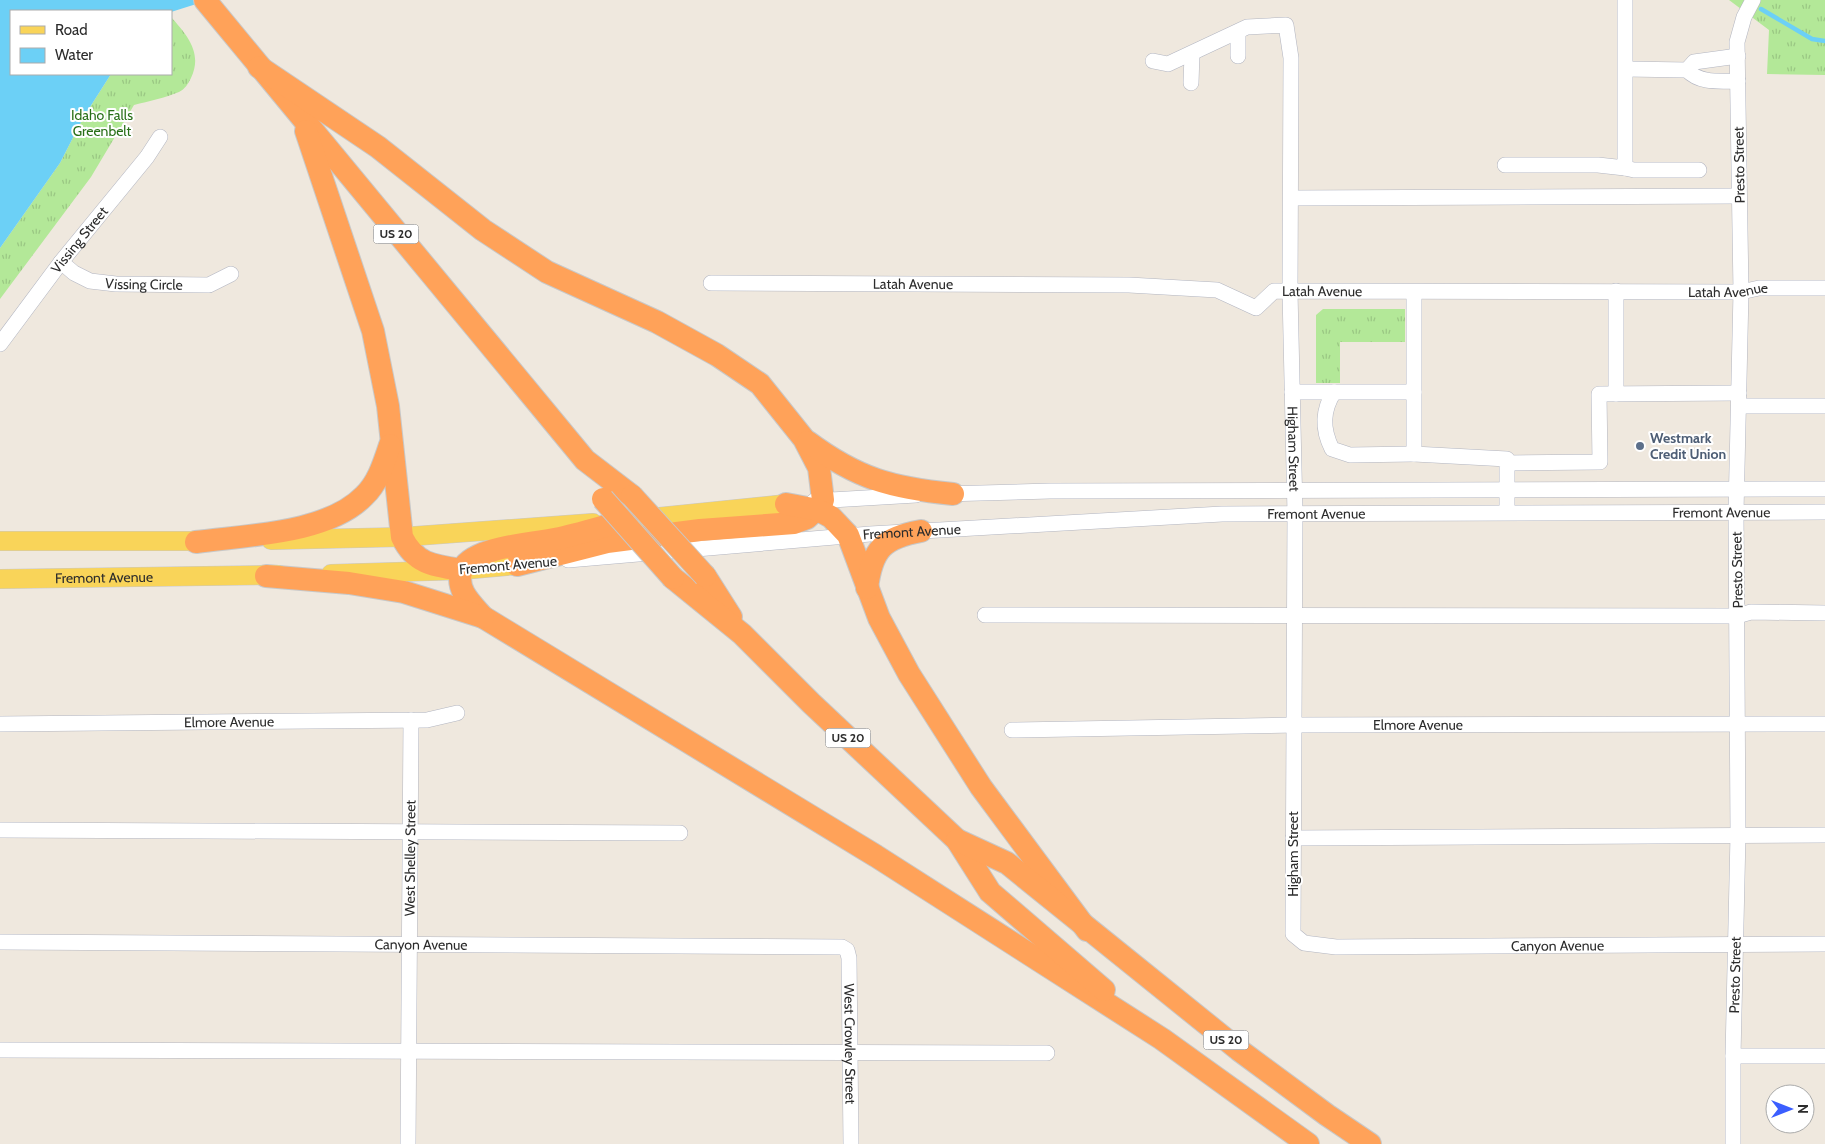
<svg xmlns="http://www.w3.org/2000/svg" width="1825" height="1144" viewBox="0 0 1825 1144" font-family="Cabin,sans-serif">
<defs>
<pattern id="grass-tufts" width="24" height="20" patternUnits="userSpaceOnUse" patternTransform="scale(1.25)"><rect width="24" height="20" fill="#b3e898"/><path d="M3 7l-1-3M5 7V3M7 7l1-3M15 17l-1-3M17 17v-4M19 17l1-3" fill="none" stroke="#9ac783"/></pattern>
</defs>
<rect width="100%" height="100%" fill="#efe8de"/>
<g fill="url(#grass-tufts)">
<path d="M1729,0H1825V75L1767,74L1769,30Z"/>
<path d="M171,17C187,35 203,53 191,78C188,84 185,89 179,92C165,98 149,101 134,105L91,177L0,299V248L60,163L83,118L111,74H171Z"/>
<path d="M1323,309H1405V342H1340V383H1316V315Z"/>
</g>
<path fill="#6cd0f6" d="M0,0H209L171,12L11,11V74H111L83,118L60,163L0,248Z"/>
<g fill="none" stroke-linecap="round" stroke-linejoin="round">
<path stroke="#6cd0f6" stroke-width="4.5" d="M1761,9L1812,39L1825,41"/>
<g stroke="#b2b5c1" stroke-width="16">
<g id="minor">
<path d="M1238,32V56"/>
<path id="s1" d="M1153,61L1168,64L1247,27L1286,25L1291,58L1290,292L1295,513L1293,934L1304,943L1336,947L1825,944"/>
<path d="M1626,69L1687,70L1694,62L1738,56"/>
<path d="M1687,70C1700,84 1720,81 1738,81"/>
<path d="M1191,83L1192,54"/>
<path d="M1505,165H1598L1625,168V0"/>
<path d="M1625,168L1634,170H1699"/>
<path d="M1291,198L1739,196"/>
<path id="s2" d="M61,262L74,273L90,281L116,284L209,285L231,274"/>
<path id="s3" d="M711,283L1129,285L1217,290L1256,308L1274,291L1741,292L1759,288H1825"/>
<path d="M1414,292V454L1507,459V512"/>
<path id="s4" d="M0,344L61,262L147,157L160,137"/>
<path d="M1292,392H1414"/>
<path d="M1334,392C1322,411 1322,429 1332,449L1350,455L1414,454"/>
<path d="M1616,394V291"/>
<path d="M1739,406H1825"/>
<path d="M1507,463L1600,462L1599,394L1739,393"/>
<path d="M944,494L1050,491L1825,489"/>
<path d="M814,501L916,495"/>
<path id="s5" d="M568,560L870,534L1222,514L1825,512"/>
<path d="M985,615L1737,616L1751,612L1825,613"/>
<path id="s6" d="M0,724L427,720L457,713"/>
<path id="s7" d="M1012,730L1295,725L1825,724"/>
<path d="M0,830L680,833"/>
<path d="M1293,838L1825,835"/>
<path id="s8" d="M0,942L842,947L847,950L849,958L851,1144"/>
<path d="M0,1050L1047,1053"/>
<path d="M1733,1056H1825"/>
<path id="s9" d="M408,1144L411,720"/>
<path id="s10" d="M1733,1144V1056L1738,835L1736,512L1741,292L1737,42L1744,17L1753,0"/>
</g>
</g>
<g stroke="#c8c8c8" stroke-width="20">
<g id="major">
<path d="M640,519L786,504"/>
<path d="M271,540L402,537L593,523"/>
<path d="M0,541H211"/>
<path d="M331,574L462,570L517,565"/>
<path id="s11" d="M0,579L279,575"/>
</g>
</g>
<g stroke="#c8c8c8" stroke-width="24">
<g id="highway">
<path d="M205,0L585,460L632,496"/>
<path d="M259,67L378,147L483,230L547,272L657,322L717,355L760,384L804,439L819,468L823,500L820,506L807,518L794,523L700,530L607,542L517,565"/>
<path d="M306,131L373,331L388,406L402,537C415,564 434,566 462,570"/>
<path d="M808,442C858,479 892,488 953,494"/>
<path d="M786,504L818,510L831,517L848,535L879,618L909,674L981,787L1087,930"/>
<path d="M627,520C605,526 583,533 560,538C539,543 469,546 461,572C456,591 472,604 483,617L876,856L1162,1039L1308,1144"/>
<path d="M196,542C247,535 327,534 364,496C378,483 384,463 390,445"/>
<path d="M266,576L349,583L404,592L483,617"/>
<path d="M705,576L731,617"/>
<path d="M673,578L742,634L811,703L957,840L990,892L1104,990"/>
<path d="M867,588C872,549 883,538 921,531"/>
<path d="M957,840L1007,863L1239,1050L1327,1115L1370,1144"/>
</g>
</g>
<use href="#minor" stroke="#fff" stroke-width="15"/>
<use href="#major" stroke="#f9d459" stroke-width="19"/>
<use href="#highway" stroke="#ffa259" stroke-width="22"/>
<g stroke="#c8c8c8" stroke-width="24" stroke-linecap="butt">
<g id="highway-bridge">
<path d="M632,496L705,576"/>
<path d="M603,499L673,578"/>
</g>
</g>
<use href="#highway-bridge" stroke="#ffa259" stroke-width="22"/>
</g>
<circle fill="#5c6f8a" stroke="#fff" stroke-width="2" cx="1640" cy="446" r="5"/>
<g text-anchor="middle" stroke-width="4" stroke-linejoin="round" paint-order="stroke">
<g fill="#fff" stroke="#6b6b6b" stroke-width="1">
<rect x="373.5" y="224.5" width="45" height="19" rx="4"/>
<rect x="825.5" y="728.5" width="45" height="19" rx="4"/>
<rect x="1203.5" y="1030.5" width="45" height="19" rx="4"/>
</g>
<g font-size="12" font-weight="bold" fill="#2c2c2c">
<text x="396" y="238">US 20</text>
<text x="848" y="742">US 20</text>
<text x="1226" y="1044">US 20</text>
</g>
<g font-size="14" fill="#286f17" stroke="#fff">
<text x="102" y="120">Idaho Falls<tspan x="102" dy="16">Greenbelt</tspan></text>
</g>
<g font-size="14" fill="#2c2c2c" stroke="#fff">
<text transform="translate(1739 165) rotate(-91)" y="5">Presto Street</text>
<text dy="5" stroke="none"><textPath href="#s4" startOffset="131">Vissing Street</textPath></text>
<text dy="5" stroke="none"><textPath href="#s2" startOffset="89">Vissing Circle</textPath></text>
<text dy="5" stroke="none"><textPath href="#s3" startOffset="202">Latah Avenue</textPath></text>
<text dy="5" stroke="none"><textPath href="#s3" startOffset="1028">Latah Avenue</textPath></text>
<text dy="5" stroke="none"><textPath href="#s3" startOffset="622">Latah Avenue</textPath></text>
<text dy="5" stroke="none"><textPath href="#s1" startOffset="566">Higham Street</textPath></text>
<text dy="5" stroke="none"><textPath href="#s5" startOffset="1155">Fremont Avenue</textPath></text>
<text dy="5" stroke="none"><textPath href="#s5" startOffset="750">Fremont Avenue</textPath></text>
<text dy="5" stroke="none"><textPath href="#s5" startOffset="345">Fremont Avenue</textPath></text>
<text transform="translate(508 565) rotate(-5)" y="5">Fremont Avenue</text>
<text transform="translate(1737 570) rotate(-91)" y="5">Presto Street</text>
<text dy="5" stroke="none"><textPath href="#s11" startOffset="104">Fremont Avenue</textPath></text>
<text dy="5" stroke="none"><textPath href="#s6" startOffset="229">Elmore Avenue</textPath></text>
<text dy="5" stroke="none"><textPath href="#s7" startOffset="406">Elmore Avenue</textPath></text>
<text transform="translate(1293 854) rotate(-90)" y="5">Higham Street</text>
<text dy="5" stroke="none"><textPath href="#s9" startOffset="286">West Shelley Street</textPath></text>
<text dy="5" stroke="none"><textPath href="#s8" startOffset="421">Canyon Avenue</textPath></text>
<text dy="5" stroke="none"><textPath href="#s1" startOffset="1319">Canyon Avenue</textPath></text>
<text dy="5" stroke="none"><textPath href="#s10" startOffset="169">Presto Street</textPath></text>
<text dy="5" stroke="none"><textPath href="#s8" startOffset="942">West Crowley Street</textPath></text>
</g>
<g font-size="14" font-weight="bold" fill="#4e5e75" stroke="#fff" text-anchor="start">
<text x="1650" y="443">Westmark<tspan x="1650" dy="16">Credit Union</tspan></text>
</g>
</g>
<rect x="10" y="10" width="162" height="65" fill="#ffffff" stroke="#ababab"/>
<rect x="20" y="26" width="25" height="8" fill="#f9d459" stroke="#ababab"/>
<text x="55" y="35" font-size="15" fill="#2c2c2c">Road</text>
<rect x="20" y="48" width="25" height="15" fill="#6cd0f6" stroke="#ababab"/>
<text x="55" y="60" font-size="15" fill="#2c2c2c">Water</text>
<g transform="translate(1790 1109) rotate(90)"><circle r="24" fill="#ffffff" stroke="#ababab"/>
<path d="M0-4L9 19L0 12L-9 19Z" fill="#3b5eff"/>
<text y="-8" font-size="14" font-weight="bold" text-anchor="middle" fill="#2c2c2c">N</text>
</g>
</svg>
